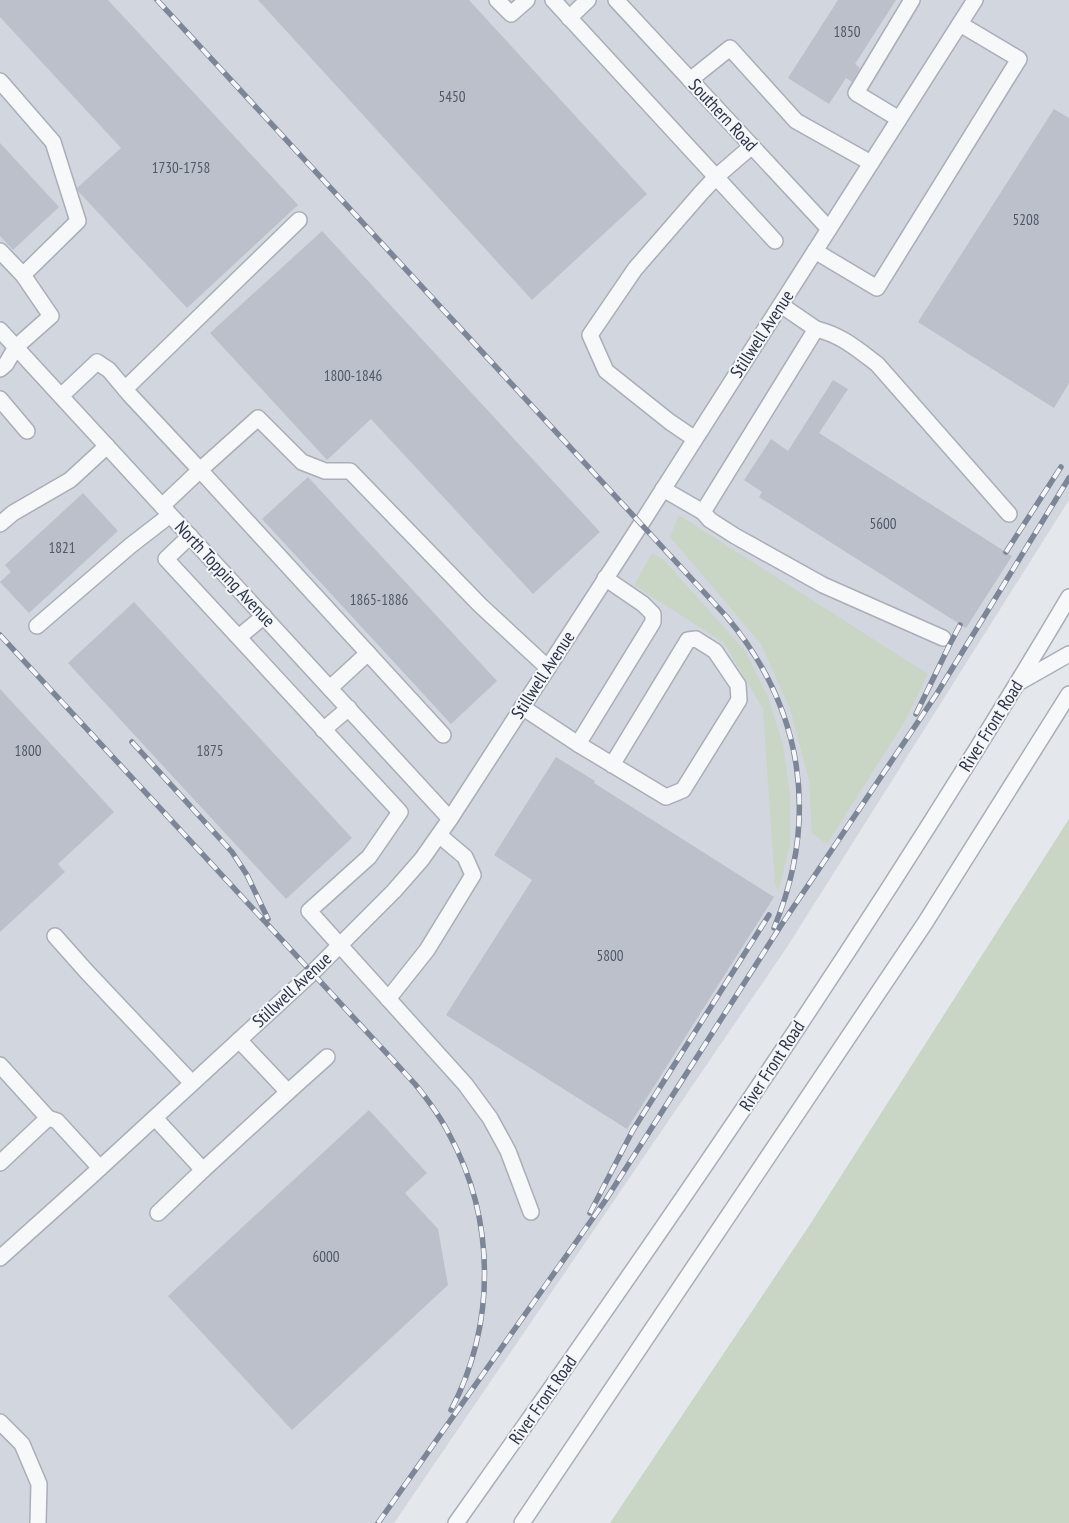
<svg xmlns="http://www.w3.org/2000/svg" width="1069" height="1523" viewBox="0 0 1069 1523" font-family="'PT Sans Narrow',sans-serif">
<rect width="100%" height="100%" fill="#e4e7ec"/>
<path fill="#d2d6de" d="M0,0H1069V500L787,947L394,1523H0Z"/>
<g fill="#c9d6c5">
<path d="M679,515L928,674L905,721L827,844L812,833L809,780L790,709L761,644L670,537Z"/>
<path d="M652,553L664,560L746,652L768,697L783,744L790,795V844L779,889L775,886L763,709L724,643L634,585Z"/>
<path d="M1069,819V1523H610L809,1226Z"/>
</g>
<g fill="#bbc0ca">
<path d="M0,0H108L298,205L187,308L78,191L77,188L121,148L0,17Z"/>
<path d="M258,0H469L647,194L532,300Z"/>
<path d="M838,0H896L855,64L860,68L852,82L846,78L829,104L788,78Z"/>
<path d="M1054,109L1069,118V383L1054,408L918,322Z"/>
<path d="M0,143L59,207L13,250L0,236Z"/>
<path d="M322,231L600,532L533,594L371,419L327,460L210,333Z"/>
<path d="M833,380L848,389L819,433L1012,556L966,628L759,497L762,492L744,480L771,439L788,451Z"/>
<path d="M308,477L497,681L451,724L262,519Z"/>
<path d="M83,493L118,531L29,613L0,582L11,572L5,565Z"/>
<path d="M134,602L352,838L286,899L68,663Z"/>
<path d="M0,689L114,812L58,864L65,872L0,932Z"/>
<path d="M556,757L595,781L594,783L774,897L627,1129L446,1015L532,880L494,855Z"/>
<path d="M369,1110L427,1173L405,1193L438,1229L448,1285L292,1430L168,1296Z"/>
</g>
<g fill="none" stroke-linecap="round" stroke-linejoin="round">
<g stroke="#a9aeb7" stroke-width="18">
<g id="minor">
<path d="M497,0L511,14L527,0"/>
<path d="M553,0L775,241"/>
<path d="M616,0L829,229"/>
<path d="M569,18L588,0"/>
<path d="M690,80L730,48L796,121L871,163"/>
<path d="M0,81L53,142L78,221L23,275"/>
<path d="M899,119L856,93L912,0"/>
<path d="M0,251L23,275L51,316L16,347L6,364L0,369"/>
<path d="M815,251L877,288L1019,59L960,24"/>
<path d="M816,329C841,335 856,348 877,364L1009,514"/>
<path d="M0,330L450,819"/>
<path d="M125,389L299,220"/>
<path d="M61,396L97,362L109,370L130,395L200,470L258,418L302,462L325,471H350L480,605L548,668"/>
<path d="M0,399L27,431"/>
<path d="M695,439L670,422L606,371L590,335L635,269L701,193L716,177L752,146"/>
<path d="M663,489L703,512L816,329L781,305"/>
<path d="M162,506L200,470L443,735"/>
<path d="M703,512L710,520L735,536L823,585L943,638"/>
<path d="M0,524L13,513L70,480L107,446"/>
<path d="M190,536L166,559L400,812L369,857L309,911L465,1084L490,1118L508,1151L531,1212"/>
<path d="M37,626L130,546L170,515"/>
<path d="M239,637L264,616"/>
<path d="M1018,683L1069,654"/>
<path d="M330,688L368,653"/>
<path d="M522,707L578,744L653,622V614L643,604L605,578"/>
<path d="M323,730L349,708"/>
<path d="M578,744L666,797L683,790L739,700L738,685L715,651L696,639L688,640L612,765"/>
<path d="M55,936L87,972L192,1083"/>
<path d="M388,999L427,950L473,875L465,857L439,835"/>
<path d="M0,1065L48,1118"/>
<path d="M288,1092L327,1057"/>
<path d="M155,1118L203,1170L288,1092L239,1040"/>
<path d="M0,1163L48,1118L57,1121L100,1168"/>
<path d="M158,1213L203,1170"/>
<path d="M0,1258L87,1180L312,973L394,891L422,859L450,819L641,524L975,0"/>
<path d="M0,1422L22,1444L39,1484L38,1523"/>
<path d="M456,1523C670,1221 880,916 1069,597"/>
<path d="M522,1523L925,923L1069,694"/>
</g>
</g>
<use href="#minor" stroke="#f7f8fa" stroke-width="15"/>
<g stroke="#7d8696" stroke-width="5.5">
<g id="rail">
<path d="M157,0L726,616C803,708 820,817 774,928"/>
<path d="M1006,552L1061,467"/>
<path d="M0,635L415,1084C428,1100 440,1116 449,1134C496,1220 496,1324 451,1410"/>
<path d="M916,714L950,644L960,625"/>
<path d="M132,742L232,852L247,875L268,919"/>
<path d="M590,1213L633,1130L769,915"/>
<path d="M378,1523L605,1201L780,927L936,695L1069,478"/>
</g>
</g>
<use href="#rail" stroke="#f4f6f9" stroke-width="4" stroke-dasharray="11" stroke-linecap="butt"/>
</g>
<g text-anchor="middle" stroke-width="4" stroke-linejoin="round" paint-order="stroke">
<g font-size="15" fill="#4f5766">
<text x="847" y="37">1850</text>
<text x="452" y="102">5450</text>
<text x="181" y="173">1730-1758</text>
<text x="1026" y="225">5208</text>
<text x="353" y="381">1800-1846</text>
<text x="883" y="529">5600</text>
<text x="62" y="553">1821</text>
<text x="379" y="605">1865-1886</text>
<text x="28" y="756">1800</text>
<text x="210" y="756">1875</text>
<text x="610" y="961">5800</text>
<text x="326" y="1262">6000</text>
</g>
<g font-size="18" fill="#2b3445" stroke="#f4f6f9">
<text transform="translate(723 115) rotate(47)" y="6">Southern Road</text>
<text transform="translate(762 334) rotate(-57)" y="6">Stillwell Avenue</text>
<text transform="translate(225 574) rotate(47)" y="6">North Topping Avenue</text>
<text transform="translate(543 675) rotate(-57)" y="6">Stillwell Avenue</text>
<text transform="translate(991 726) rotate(-58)" y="6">River Front Road</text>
<text transform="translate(292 990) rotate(-43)" y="6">Stillwell Avenue</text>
<text transform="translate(772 1066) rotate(-57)" y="6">River Front Road</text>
<text transform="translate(543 1400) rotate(-55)" y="6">River Front Road</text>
</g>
</g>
</svg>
